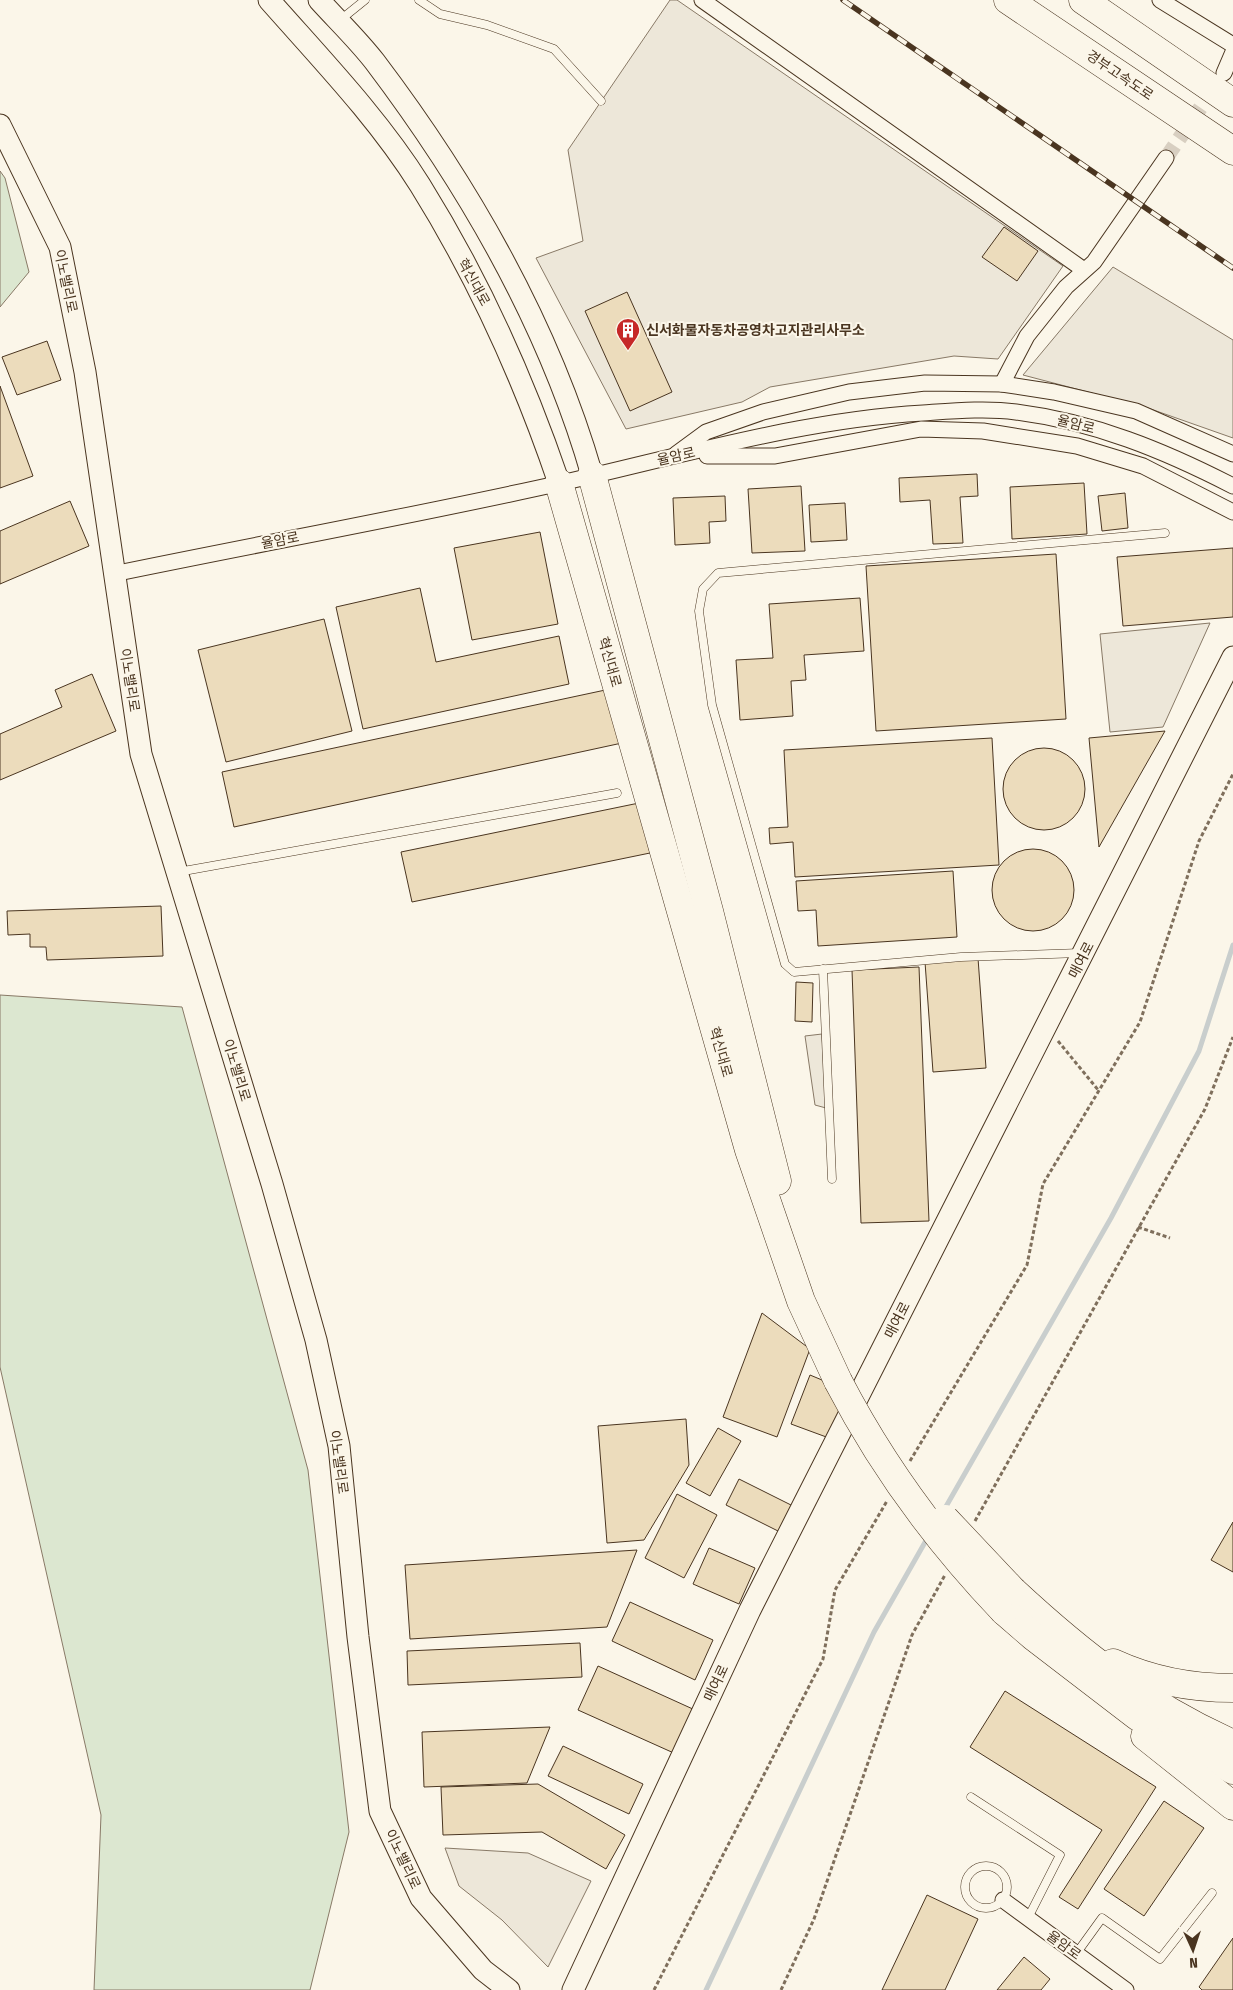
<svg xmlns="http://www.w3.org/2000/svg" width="1233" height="1990" viewBox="0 0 1233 1990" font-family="'Fira Sans Condensed','Noto Sans KR',sans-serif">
<rect width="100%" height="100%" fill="#fbf6e9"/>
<g fill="#dce7d0" stroke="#887966">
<path d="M0,171L5,178L29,272L0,307Z"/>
<path d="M0,995L182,1007L308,1470L349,1832L310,1990H94L101,1815L0,1367Z"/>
</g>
<g fill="#ede7d9" stroke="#887966">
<path d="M670,0H677L1063,266L998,359L954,356L770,387L742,402L626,429L536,258L583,241L568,150Z"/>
<path d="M1113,267L1233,340V438L1145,407L1023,375Z"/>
<path d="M1210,623L1163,727L1110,732L1100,634Z"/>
<path d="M822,1034L826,1108L815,1105L805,1036Z"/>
<path d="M445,1848L528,1853L591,1881L548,1967L502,1920L459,1886Z"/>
</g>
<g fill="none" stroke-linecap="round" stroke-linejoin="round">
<g stroke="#c9cecd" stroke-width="5">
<path d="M944,1510L1111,1218L1199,1051L1233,945"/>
<path d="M706,1990L874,1632L928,1537"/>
</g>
</g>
<g fill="#ecdcbc" stroke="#4a3520">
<path d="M1004,227L1038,251L1017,281L982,257Z"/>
<path d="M627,292L672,392L630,411L585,311Z"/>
<path d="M47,341L61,380L17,395L2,357Z"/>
<path d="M0,386L33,476L0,488Z"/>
<path d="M977,474L978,496L960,497L963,543L933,544L930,500L900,502L899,478Z"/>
<path d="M1084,483L1087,534L1012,539L1010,487Z"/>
<path d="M801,486L805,551L752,553L748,489Z"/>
<path d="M1125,493L1128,528L1102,531L1098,496Z"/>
<path d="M725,496L726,521L709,522L710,543L675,545L673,498Z"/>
<path d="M70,501L89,546L0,584V531Z"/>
<path d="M845,503L847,540L811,542L809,505Z"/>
<path d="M540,532L558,624L472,640L454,548Z"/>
<path d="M1233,548V617L1123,626L1117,557Z"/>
<path d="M1056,554L1066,719L876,731L866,566Z"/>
<path d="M420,588L436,662L559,636L569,684L363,729L336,607Z"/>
<path d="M860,598L864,651L804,655L806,680L791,681L793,716L740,720L736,660L773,658L769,604Z"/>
<path d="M324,619L352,731L226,762L198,650Z"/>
<path d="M92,674L116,731L0,780V734L62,707L55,690Z"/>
<path d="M610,689L622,743L234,827L222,772Z"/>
<path d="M1165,731L1099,847L1089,738Z"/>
<path d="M992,738L999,865L795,877L793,842L770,844L769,828L788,827L784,750Z"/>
<circle cx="1044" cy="789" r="41"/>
<path d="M639,803L650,853L412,902L401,852Z"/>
<circle cx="1033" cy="890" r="41"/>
<path d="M953,871L957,937L818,946L816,910L798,911L796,881Z"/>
<path d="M161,906L163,956L47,960L46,947H30V934L8,935L7,911Z"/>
<path d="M978,958L986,1068L933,1072L925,962Z"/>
<path d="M919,967L929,1221L861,1223L852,970Z"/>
<path d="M796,982L813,983L812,1022L795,1021Z"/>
<path d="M762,1313L810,1349L777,1437L723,1417Z"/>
<path d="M810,1375L822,1380L839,1411L829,1438L791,1424Z"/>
<path d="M686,1419L689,1465L644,1540L607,1543L598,1426Z"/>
<path d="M718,1428L741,1441L710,1496L686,1483Z"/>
<path d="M739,1479L793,1506L780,1532L726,1505Z"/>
<path d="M677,1494L717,1515L684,1578L645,1558Z"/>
<path d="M1233,1522V1572L1211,1560Z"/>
<path d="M709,1548L755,1568L739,1604L693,1584Z"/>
<path d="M637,1550L607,1627L410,1639L405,1565Z"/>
<path d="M630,1602L713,1640L695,1680L612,1641Z"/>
<path d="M580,1643L582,1677L408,1685L407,1651Z"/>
<path d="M598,1666L695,1710L676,1754L578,1710Z"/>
<path d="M1005,1691L1156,1787L1078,1909L1059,1897L1102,1830L970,1747Z"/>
<path d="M550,1727L527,1783L424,1787L422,1732Z"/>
<path d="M563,1746L643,1784L629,1814L548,1776Z"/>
<path d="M538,1784L625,1835L606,1869L542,1832L443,1835L441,1787Z"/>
<path d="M1164,1801L1204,1828L1144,1916L1104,1889Z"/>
<path d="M927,1895L978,1919L945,1990H882Z"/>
<path d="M1233,1938V1990H1202L1199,1987Z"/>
<path d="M1024,1957L1050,1979L1041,1990H997Z"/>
</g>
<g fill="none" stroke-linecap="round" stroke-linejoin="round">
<path stroke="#d8cfc1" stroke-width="15" stroke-dasharray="15 8" stroke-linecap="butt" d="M1166,158L1216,85"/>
<g stroke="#4a3520" stroke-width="9">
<g id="lane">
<path d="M419,0L440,14L487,25L554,49L601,101"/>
<path d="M339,21L365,0"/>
<path d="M178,872L617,793"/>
<path d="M1080,953L961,957L794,972L785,964L712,705L699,611L703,589L718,573L1165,533"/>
<path d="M823,969L832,1179"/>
<path d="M971,1797L1060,1855L1028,1918"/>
<circle cx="986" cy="1887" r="21"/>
<path d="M1076,1954L1102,1918L1160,1959L1212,1893"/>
</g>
</g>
<g stroke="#4a3520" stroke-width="17">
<g id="street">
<path d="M702,0L1084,270"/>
<path d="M1160,0L1233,45"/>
<path d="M1224,73L1233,52"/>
<path d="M1002,384L1027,336L1066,287L1094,262L1166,158"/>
<path d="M676,454L706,432L763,412L849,392L925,383L1002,384L1054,392L1136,411L1233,454"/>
<path d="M707,456H775L921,429L983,431L1077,446L1143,466L1233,512"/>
<path d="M113,574C263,543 413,516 561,483C681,456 801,420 923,413C953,411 986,408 1016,412C1094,422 1163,450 1233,486"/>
<path d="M1003,1900L1126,1990"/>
</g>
</g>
<g stroke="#4a3520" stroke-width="23">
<g id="secondary">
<path d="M269,0C321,59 378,118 420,185C478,278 524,380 559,483"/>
<path d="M319,0C338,21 358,40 375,62C468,185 549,326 592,475"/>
<path d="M0,125L60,247L85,372L141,754L272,1184L316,1340L339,1446L358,1637L380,1811L421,1898L483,1970L509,1990"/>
<path d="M573,1990L750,1610L1233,657"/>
</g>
</g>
<g stroke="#4a3520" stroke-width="29">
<g id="highway">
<path d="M1008,0L1233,151"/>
<path d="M1083,0L1233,103"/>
<path d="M592,475L709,911L777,1181"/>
<path d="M559,483L749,1150L801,1301L838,1381"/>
<path d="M1013,1591C1082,1655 1146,1705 1233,1744"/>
<path d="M1004,1611L1034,1637L1137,1716L1233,1770"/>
<path d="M1113,1663C1152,1681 1191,1688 1233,1688"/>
<path d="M1145,1736L1233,1806"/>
</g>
</g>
<g stroke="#7f6f5c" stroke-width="3" stroke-dasharray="4 2.5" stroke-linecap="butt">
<path d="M1058,1041L1099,1091"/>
<path d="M1138,1227L1170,1238"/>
<path d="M910,1461L1027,1265L1043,1184L1140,1022L1199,841L1233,774"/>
<path d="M975,1521L1205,1109L1233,1037"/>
<path d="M654,1990L823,1659L835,1590L887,1501"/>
<path d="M781,1990L814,1919L912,1635L945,1575"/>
</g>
<use href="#lane" stroke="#fbf6e9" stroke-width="8"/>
<use href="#street" stroke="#fbf6e9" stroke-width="15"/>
<use href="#secondary" stroke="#fbf6e9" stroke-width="21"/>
<use href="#highway" stroke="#fbf6e9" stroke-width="28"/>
<g stroke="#4a3520" stroke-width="5.5">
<path id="rail" d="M843,0L1233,268"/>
</g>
<use href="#rail" stroke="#fbf6e9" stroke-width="4" stroke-dasharray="11" stroke-linecap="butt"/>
<g stroke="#4a3520" stroke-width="29" stroke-linecap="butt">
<g id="highway-bridge">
<path d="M838,1381C882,1466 938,1542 1004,1611"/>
<path d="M945,1519L1013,1591"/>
</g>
</g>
<use href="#highway-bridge" stroke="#fbf6e9" stroke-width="28"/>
</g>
<defs>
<g id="building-pin" transform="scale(1.25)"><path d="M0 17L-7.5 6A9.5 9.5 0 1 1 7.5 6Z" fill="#c62828" stroke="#fbf6e9"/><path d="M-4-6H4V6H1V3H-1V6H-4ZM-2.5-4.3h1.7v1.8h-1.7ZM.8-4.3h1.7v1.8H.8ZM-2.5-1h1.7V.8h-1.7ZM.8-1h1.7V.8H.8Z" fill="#fff"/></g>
</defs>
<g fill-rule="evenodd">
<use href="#building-pin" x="628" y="330"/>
</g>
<g text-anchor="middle" stroke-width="4" stroke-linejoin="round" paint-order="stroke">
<g font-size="14" fill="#4a3520" stroke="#fbf6e9">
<text transform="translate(1120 75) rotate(34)" y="5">경부고속도로</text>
<text transform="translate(66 281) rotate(78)" y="5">이노밸리로</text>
<text transform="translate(474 282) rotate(61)" y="5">혁신대로</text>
<text transform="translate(1076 424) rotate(14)" y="5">율암로</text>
<text transform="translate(676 456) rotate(-13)" y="5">율암로</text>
<text transform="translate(280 540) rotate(-11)" y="5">율암로</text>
<text transform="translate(610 662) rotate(74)" y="5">혁신대로</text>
<text transform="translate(130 680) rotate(81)" y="5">이노밸리로</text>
<text transform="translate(1081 960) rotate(-63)" y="5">매여로</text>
<text transform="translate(721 1052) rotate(74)" y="5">혁신대로</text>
<text transform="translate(237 1070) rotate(73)" y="5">이노밸리로</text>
<text transform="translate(897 1320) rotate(-63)" y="5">매여로</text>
<text transform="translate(339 1462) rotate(82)" y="5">이노밸리로</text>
<text transform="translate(716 1683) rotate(-65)" y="5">매여로</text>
<text transform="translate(403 1859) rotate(65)" y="5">이노밸리로</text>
<text transform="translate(1064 1945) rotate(36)" y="5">율암로</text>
</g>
<g font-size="14" font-weight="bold" fill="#4a3520" stroke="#fbf6e9" text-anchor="start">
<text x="646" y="335">신서화물자동차공영차고지관리사무소</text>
</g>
</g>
<g transform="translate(1193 1950) rotate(177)" stroke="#fbf6e9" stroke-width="4" paint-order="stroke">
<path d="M0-4L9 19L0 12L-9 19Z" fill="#4a3520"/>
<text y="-8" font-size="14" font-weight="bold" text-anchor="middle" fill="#4a3520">N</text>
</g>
</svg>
